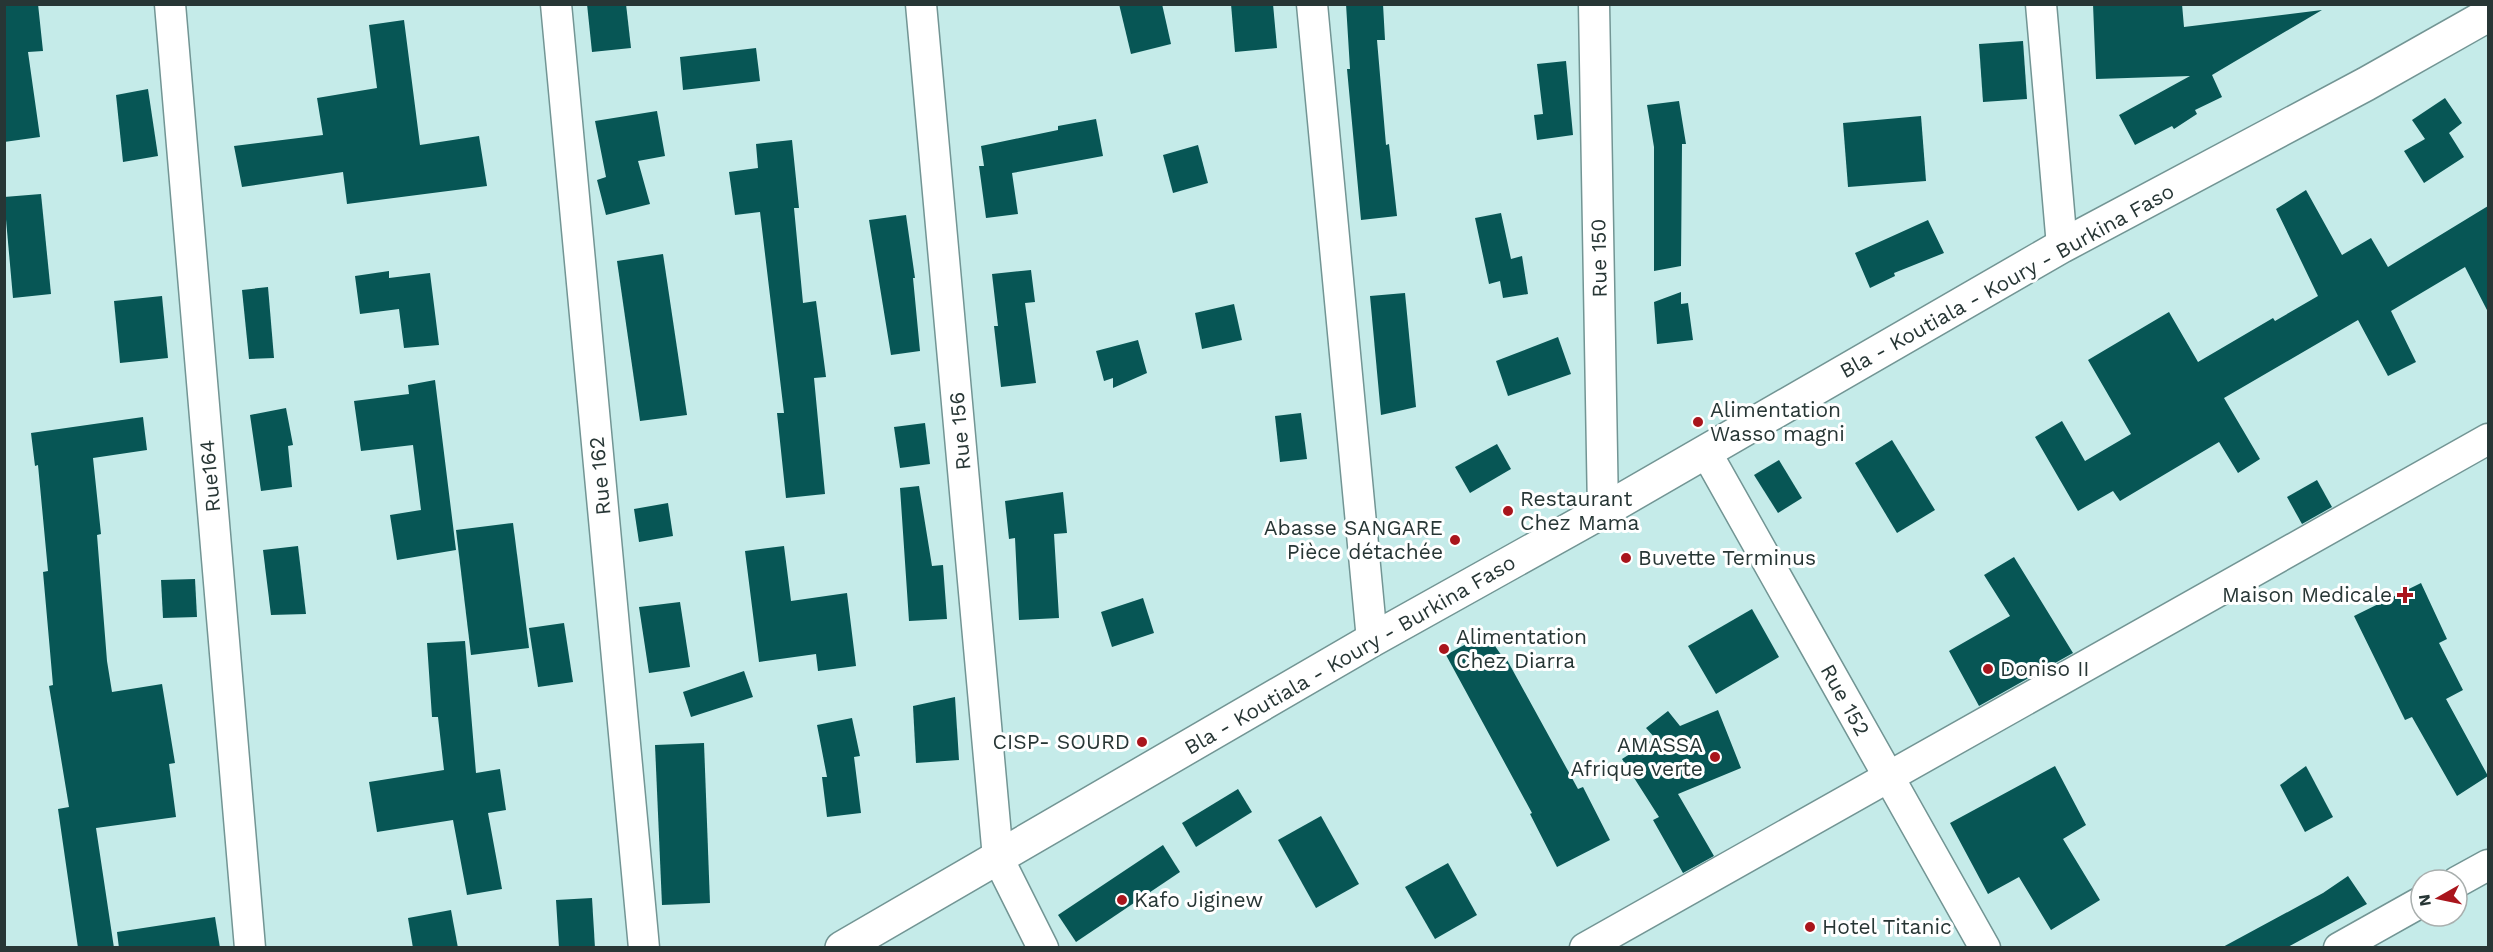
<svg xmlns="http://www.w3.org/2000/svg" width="2493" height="952" viewBox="0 0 2493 952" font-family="'Work Sans',sans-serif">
<rect width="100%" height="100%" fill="#c5ebe9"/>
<g fill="#075655">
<path d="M4,4H38L43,51L28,52L40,137L4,142Z"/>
<path d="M587,4H626L631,48L592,52Z"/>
<path d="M1119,4H1162L1171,44L1131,54Z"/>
<path d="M1231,4H1273L1277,48L1235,52Z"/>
<path d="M1346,4H1383L1385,40H1377L1386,145L1389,144L1397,216L1361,220L1347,69H1350Z"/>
<path d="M2093,4H2182L2184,27L2322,10L2212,75L2222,97L2195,110L2197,114L2174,129L2172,126L2135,145L2119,115L2190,76L2096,79Z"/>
<path d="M404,20L420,145L479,136L487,186L347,204L343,172L242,187L234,146L323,135L317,98L377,88L369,25Z"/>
<path d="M2023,41L2027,99L1983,102L1979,44Z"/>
<path d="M756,48L760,81L683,90L680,57Z"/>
<path d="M1566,61L1573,135L1537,140L1534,115L1543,114L1537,64Z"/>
<path d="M148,89L158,156L123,162L116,95Z"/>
<path d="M2445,98L2462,123L2449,133L2464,157L2424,183L2404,151L2425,139L2412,120Z"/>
<path d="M1679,101L1686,144H1682L1681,266L1654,271V147L1647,105Z"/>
<path d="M657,111L665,156L638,161L650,204L606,215L597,180L606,177L595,121Z"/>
<path d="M1921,116L1926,181L1848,187L1843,123Z"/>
<path d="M1096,119L1103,156L1012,173L1018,214L986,218L979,166H984L981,146L1058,130V126Z"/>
<path d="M792,140L799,208H794L803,303L816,301L826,377L814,378L825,494L786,498L777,413H784L760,212L735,215L729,172L758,168L756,144Z"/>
<path d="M1198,145L1208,183L1173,193L1163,155Z"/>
<path d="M2306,190L2342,255L2371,238L2388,267L2488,206V312L2465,267L2391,311L2416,362L2388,376L2358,320L2224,398L2260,459L2238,473L2219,442L2120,501L2113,491L2078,511L2035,437L2062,421L2085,461L2131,434L2088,360L2169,312L2198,362L2273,318L2275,321L2318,296L2276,209Z"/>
<path d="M41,194L51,294L13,298L4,197Z"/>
<path d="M1501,213L1511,259L1522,256L1528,294L1503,298L1500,281L1489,284L1475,218Z"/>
<path d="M906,215L915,278H913L920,351L891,355L869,220Z"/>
<path d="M1928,220L1944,253L1894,273L1895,276L1870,288L1855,253Z"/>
<path d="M663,254L687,415L640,421L617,261Z"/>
<path d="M1031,270L1035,302L1025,303L1036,383L1001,387L994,326H998L992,274Z"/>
<path d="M389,271V278L430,273L439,345L404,348L399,309L360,314L355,276Z"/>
<path d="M268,287L274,358L249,359L242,290Z"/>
<path d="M1681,292V304L1688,303L1693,340L1657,344L1654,302Z"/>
<path d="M1405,293L1416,407L1381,415L1370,296Z"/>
<path d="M162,296L168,358L120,363L114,301Z"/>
<path d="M1234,304L1242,340L1202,349L1195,313Z"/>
<path d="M1558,337L1571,374L1508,396L1496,361Z"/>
<path d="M1138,340L1147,373L1113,388V378L1104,381L1096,351Z"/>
<path d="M435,380L456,550L397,560L390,515L421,510L413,445L361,451L354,401L409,394L408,385Z"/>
<path d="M286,408L293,445L288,446L292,487L261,491L250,415Z"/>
<path d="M1301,413L1307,459L1280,462L1275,416Z"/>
<path d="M143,417L147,450L93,458L101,534L97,535L107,661L112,692L162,684L175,763L169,764L176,817L96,828L114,948H78L58,809L69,807L49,686L53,685L43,572L48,571L38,465L35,466L31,433Z"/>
<path d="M925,423L930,464L900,468L894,427Z"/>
<path d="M1892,440L1935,510L1897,533L1855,463Z"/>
<path d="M1497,444L1511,469L1470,493L1455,467Z"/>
<path d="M1779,460L1802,498L1778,513L1754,475Z"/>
<path d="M2317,480L2332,507L2302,524L2287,497Z"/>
<path d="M919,486L932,566L943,565L947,619L909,621L900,488Z"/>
<path d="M1063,492L1067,533L1054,534L1059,618L1019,620L1015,538L1009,539L1005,501Z"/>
<path d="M668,503L673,536L639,542L634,509Z"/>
<path d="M513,523L529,648L471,655L456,530Z"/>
<path d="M298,546L306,614L271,615L263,550Z"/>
<path d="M784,546L791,601L847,593L856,666L818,671L816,654L759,662L745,551Z"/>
<path d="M2014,557L2073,653L1979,706L1949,651L2010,616L1984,575Z"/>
<path d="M195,579L197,617L163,618L161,580Z"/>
<path d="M2421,583L2447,639L2439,643L2463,690L2446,699L2488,776L2457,796L2412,717L2405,720L2354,616Z"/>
<path d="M1143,598L1154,633L1112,647L1101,612Z"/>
<path d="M680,602L690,667L649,673L639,607Z"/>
<path d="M1752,609L1779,657L1716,694L1688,646Z"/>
<path d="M564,623L573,682L538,687L529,628Z"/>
<path d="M1486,633L1504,659L1506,658L1578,789L1583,787L1610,840L1557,867L1530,814L1532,813L1446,655Z"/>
<path d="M465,641L476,773L500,769L506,810L488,813L502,889L467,895L453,820L377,832L369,782L444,770L438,717H432L427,643Z"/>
<path d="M744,671L753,697L691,717L683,692Z"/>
<path d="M955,697L959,760L916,763L913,706Z"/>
<path d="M1718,710L1741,768L1678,794L1714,856L1683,873L1653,820L1659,817L1622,759L1655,738L1646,728L1668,711L1680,726Z"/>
<path d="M852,718L860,756L854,757L861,813L827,817L822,777H827L817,725Z"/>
<path d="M704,743L710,903L662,905L655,745Z"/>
<path d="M2055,766L2086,825L2063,839L2100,900L2051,930L2019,877L1988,894L1950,823Z"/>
<path d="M2306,766L2333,817L2305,832L2280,785Z"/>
<path d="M1238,789L1252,812L1196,847L1182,823Z"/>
<path d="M1321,816L1359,884L1316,908L1278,840Z"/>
<path d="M1163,845L1180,872L1076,942L1058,915Z"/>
<path d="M1448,863L1477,915L1435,939L1405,887Z"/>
<path d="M2348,876L2367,904L2286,948H2221L2323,893Z"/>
<path d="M592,898L595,948H559L556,900Z"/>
<path d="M451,910L458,948H413L408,918Z"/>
<path d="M215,917L220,948H119L117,932Z"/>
</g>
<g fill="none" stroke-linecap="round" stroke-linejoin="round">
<g stroke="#729594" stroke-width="33">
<g id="minor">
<path d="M170,4L250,948"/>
<path d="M556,4L644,948"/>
<path d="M921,4L998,858L1043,948"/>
<path d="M1312,4L1372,640"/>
<path d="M1594,4L1603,511"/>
<path d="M2041,4L2062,246"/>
<path d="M1706,452L1985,948"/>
<path d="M2457,882L2488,865"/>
<path d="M1585,948L2488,439"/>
<path d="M2339,948L2421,902"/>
</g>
</g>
<g stroke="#729594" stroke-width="36">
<path id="primary" d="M842,948L1372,640L1603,511L2062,246L2366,84L2488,15"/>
</g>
<use href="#minor" stroke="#fff" stroke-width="30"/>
<use href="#primary" stroke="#fff" stroke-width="33"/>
</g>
<g fill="#a9151c" stroke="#fff" stroke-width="2">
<circle cx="1698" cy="422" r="6"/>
<circle cx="1508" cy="511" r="6"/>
<circle cx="1455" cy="540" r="6"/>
<circle cx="1626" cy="558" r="6"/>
<path d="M2402 586h6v6h6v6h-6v6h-6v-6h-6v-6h6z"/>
<circle cx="1444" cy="649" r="6"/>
<circle cx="1988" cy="669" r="6"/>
<circle cx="1142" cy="742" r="6"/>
<circle cx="1715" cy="757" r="6"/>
<circle cx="1122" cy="900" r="6"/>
<circle cx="1810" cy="927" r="6"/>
</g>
<g text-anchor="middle" stroke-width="6" stroke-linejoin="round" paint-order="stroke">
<g font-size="21" fill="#273635" stroke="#fff">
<text transform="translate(1599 258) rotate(-91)" y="7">Rue 150</text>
<text transform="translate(2007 281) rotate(-29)" y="7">Bla - Koutiala - Koury - Burkina Faso</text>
<text transform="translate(960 431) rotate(-95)" y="7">Rue 156</text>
<text transform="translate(210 476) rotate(-95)" y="7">Rue164</text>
<text transform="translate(600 476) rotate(-95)" y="7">Rue 162</text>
<text transform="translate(1350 655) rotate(-30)" y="7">Bla - Koutiala - Koury - Burkina Faso</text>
<text transform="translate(1845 700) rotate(61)" y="7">Rue 152</text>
</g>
<g font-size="21" fill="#273635" stroke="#fff" text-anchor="start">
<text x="1710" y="417">Alimentation<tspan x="1710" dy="24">Wasso magni</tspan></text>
<text x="1520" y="506">Restaurant<tspan x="1520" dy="24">Chez Mama</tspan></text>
<text x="1443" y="535" text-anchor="end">Abasse SANGARE<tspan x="1443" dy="24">Pièce détachée</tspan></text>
<text x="1638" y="565">Buvette Terminus</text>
<text x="2392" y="602" text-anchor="end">Maison Medicale</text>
<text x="1456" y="644">Alimentation<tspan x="1456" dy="24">Chez Diarra</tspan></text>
<text x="2000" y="676">Doniso II</text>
<text x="1130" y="749" text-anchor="end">CISP- SOURD</text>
<text x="1703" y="752" text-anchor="end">AMASSA<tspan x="1703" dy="24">Afrique verte</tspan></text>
<text x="1134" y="907">Kafo Jiginew</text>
<text x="1822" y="934">Hotel Titanic</text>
</g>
</g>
<rect width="2493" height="952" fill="none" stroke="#273635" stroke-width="12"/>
<g transform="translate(2439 898) rotate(261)"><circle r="28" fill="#ffffff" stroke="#a9afae" stroke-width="1.5"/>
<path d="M0-4.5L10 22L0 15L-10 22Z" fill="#a9151c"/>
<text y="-9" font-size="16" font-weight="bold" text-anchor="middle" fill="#273635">N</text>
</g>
</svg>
